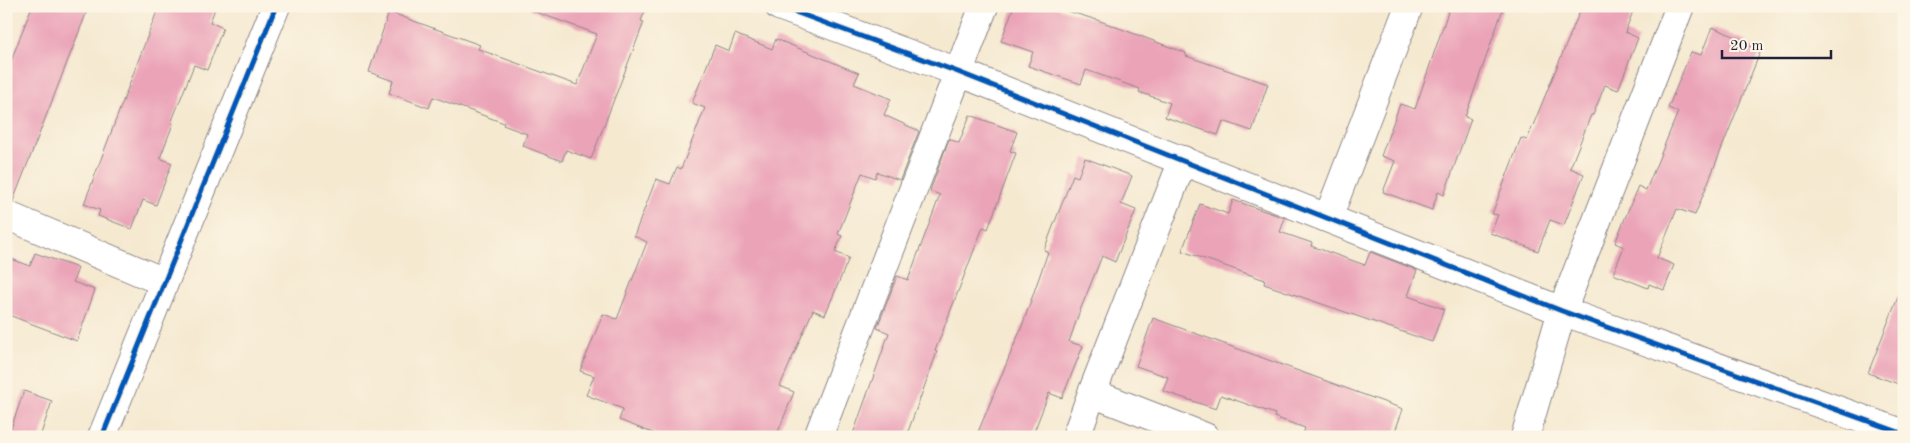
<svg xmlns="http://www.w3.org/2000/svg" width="1910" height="443" viewBox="0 0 1910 443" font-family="'Old Standard TT',serif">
<rect width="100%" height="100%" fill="#fcf5e5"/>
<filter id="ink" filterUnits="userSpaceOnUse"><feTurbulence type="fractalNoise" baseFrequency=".02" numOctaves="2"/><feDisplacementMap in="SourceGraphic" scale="10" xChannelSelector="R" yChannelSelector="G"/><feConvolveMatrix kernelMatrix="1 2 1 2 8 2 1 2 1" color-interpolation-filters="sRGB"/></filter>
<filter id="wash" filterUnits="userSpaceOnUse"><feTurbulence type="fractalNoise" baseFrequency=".0096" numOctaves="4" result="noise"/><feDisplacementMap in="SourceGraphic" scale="20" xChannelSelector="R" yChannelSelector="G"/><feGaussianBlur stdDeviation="1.12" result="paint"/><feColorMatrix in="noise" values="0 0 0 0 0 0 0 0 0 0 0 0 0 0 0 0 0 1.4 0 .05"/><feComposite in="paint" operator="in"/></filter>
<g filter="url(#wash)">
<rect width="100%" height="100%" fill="#f5e9d0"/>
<g id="blocks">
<g fill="#eba3b8">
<path d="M32,6H89L13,201L6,200V74Z"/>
<path d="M159,6H216L210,22L223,28L207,70L194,65L171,123L173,124L160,158L172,163L156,205L143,200L132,229L98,216L100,210L84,204Z"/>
<path d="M530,6H647L641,21L644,22L591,159L566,150L562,161L523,146L527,134L503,125L504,123L433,97L429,108L389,93L393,81L369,72L389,12L480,45L478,49L577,85L597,34L530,10Z"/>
<path d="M1014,6H1052L1100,21L1186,53V56L1268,84L1252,131L1223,121L1218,135L1165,117L1170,103L1139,92L1140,89L1086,70L1081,84L1028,66L1033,52L1001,41Z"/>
<path d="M1450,6H1504L1465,117L1471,119L1444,195L1438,192L1432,210L1383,192L1395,161L1381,156L1400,104L1415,109Z"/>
<path d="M1582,6H1635L1625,32L1638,38L1618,90L1605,85L1593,115H1591L1570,168L1584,174L1564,225L1550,220L1538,251L1490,233L1498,215L1492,214L1521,138L1527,140Z"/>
<path d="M1712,27L1746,41L1744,44L1761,50L1695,215L1677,209L1657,258L1674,265L1664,290L1649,284L1648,288L1613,274L1624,247L1615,243L1638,186L1646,190L1678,112L1668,108L1691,52L1701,55Z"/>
<path d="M735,34L772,49L776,39L859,73L854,84L891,99L884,115L919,131L900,180L877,172L875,178L862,173L838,234L842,236L835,252L849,258L825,315L813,310L780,386L794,392L776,437H663L619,420L623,409L586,395L594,376L580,371L603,314L617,319L647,242L634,236L656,179L670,184L677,167L681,169L705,108L692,103L715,45L729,51Z"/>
<path d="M970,115L1017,132L1010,151L1016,153L988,229L983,227L935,351L937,352L906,437H852L889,333L877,328L897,276L908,280L940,195L930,191L949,139L959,143Z"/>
<path d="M1085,158L1132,176L1121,204L1136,210L1115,262L1102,256L1079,313L1069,342L1083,346L1062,398L1049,393L1032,437H976L1022,326L1048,252L1044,250L1073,175L1078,177Z"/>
<path d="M1233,200L1285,218L1280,232L1312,243L1311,246L1365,265L1370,252L1417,270L1408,296L1444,309L1432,342L1264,284L1265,280L1182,251L1200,204L1228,214Z"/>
<path d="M35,253L78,268L73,282L95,290L77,341L6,314V257L30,266Z"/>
<path d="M1902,287H1904V386L1868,373Z"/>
<path d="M1153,318L1403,409L1393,437H1302L1305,428L1274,417L1275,414L1221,395L1216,409L1163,391L1168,377L1136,366Z"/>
<path d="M24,391L52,401L40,437H8Z"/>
</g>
</g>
</g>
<g filter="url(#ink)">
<use href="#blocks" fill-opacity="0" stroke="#8c8686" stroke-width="1"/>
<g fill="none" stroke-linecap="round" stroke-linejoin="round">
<g stroke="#8c8686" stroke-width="30">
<g id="street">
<path d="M779,6L958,72L1562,311L1904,434"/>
<path d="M6,215L164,282"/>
<path d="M1328,218L1409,6"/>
<path d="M1092,393L1183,160"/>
<path d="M102,437L276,6"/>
<path d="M818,437L984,6"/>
<path d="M1076,437L1092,393L1205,437"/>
<path d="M1525,437L1562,311L1680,6"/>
</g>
</g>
<use href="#street" stroke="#fff" stroke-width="28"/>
<g stroke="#fcf5e5" stroke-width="8">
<g id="cycleway">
<path d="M779,6L958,72L1562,311L1904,434"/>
<path d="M102,437L276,6"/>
</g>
</g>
<use href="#cycleway" stroke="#0057b8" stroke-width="5"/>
</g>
</g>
<rect width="1910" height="443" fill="none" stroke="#fcf5e5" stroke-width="25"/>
<path d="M1722 50v8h109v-8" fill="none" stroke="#22223b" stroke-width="2.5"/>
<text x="1730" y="50" font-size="15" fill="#22223b" stroke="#fcf5e5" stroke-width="4" paint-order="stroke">20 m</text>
</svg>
